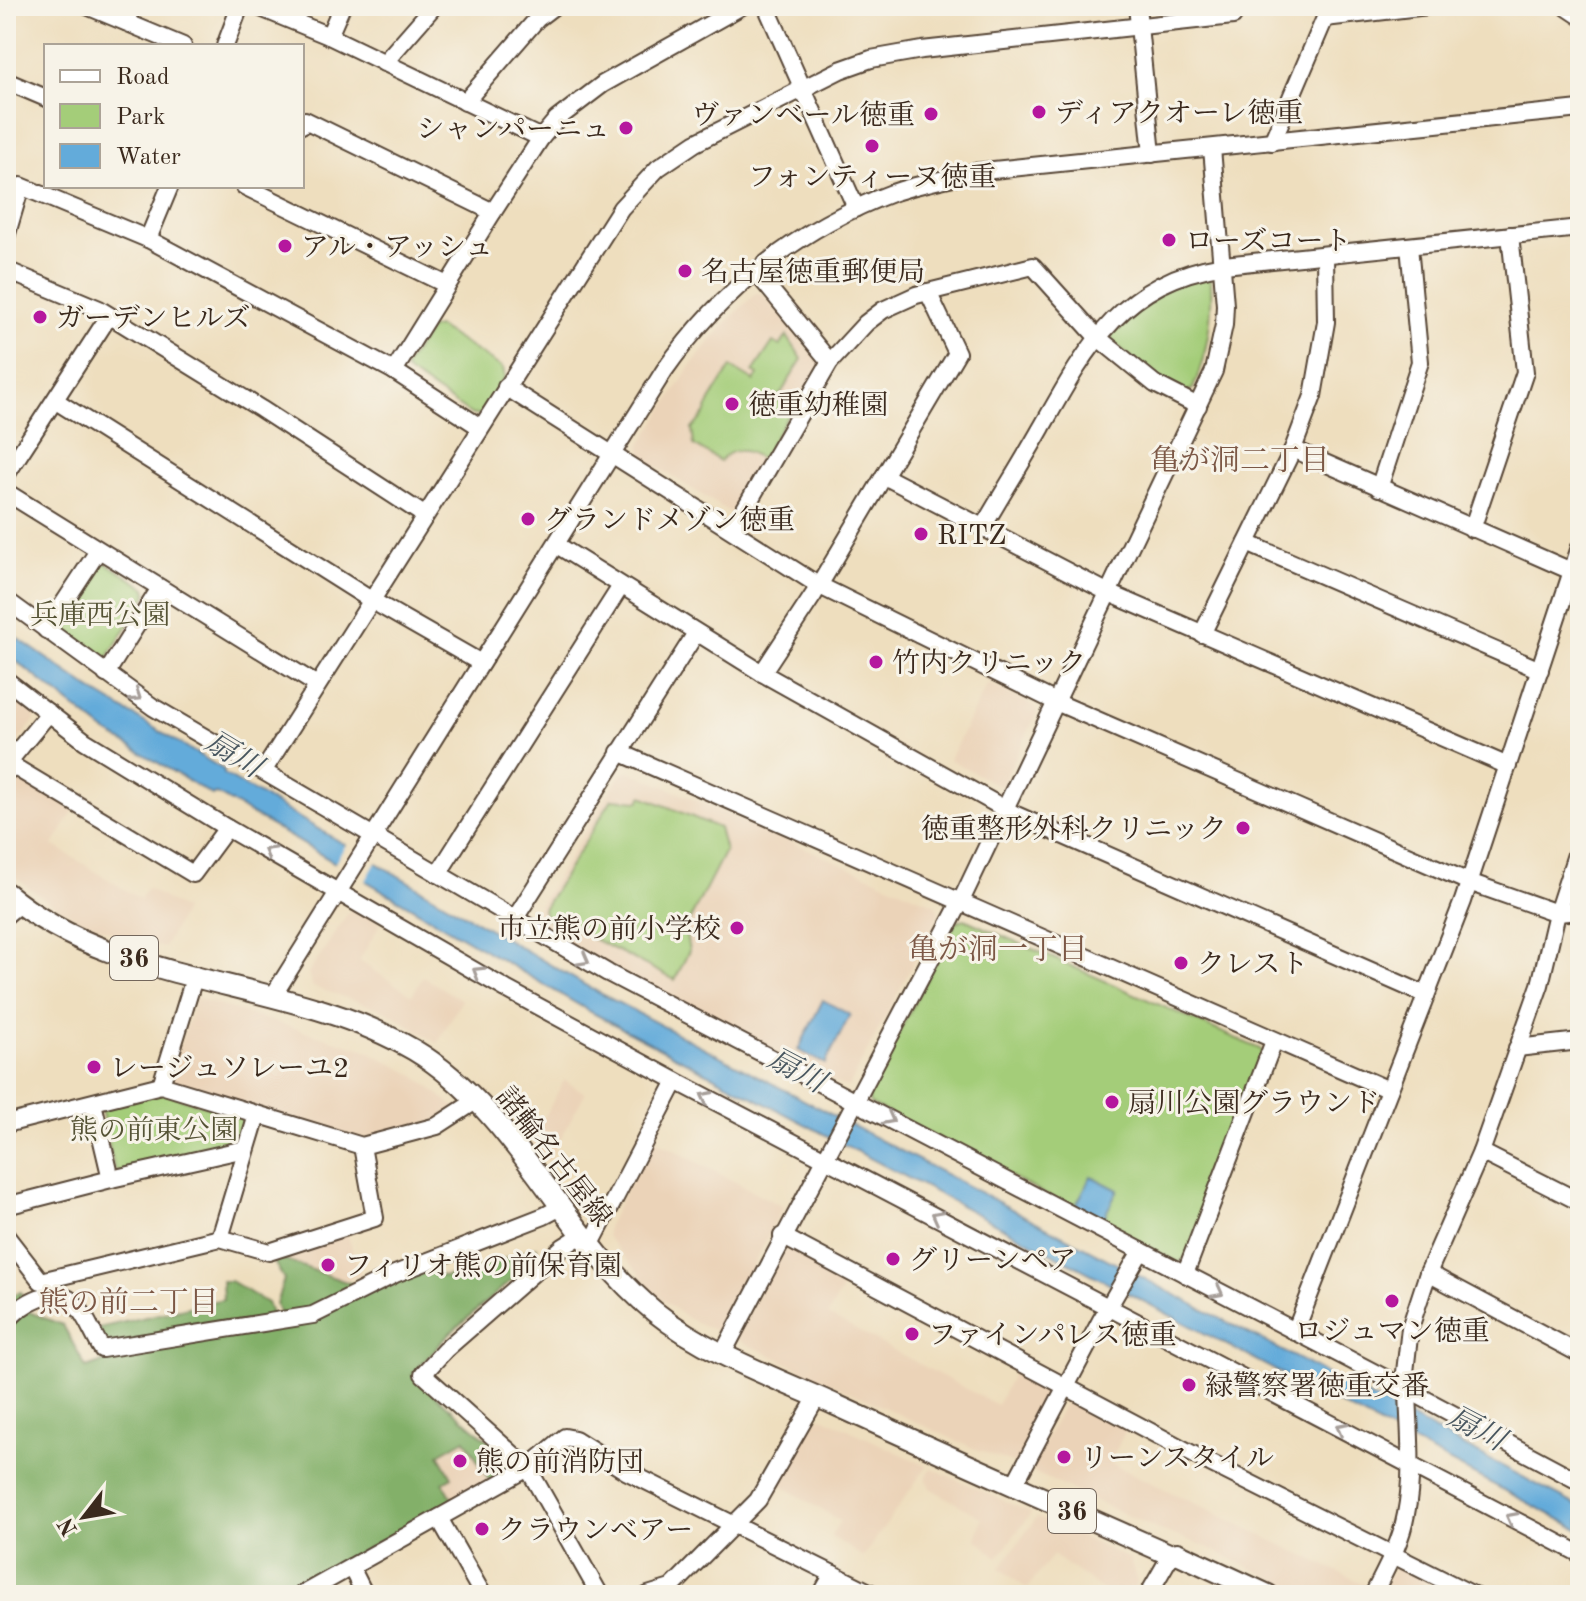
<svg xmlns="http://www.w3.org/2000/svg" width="1586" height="1601" viewBox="0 0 1586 1601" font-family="'Old Standard TT','Noto Serif JP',serif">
<rect width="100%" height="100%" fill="#f7f3e8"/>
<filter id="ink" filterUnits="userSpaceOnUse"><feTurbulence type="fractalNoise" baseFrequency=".0125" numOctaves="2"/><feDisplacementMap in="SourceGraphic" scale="16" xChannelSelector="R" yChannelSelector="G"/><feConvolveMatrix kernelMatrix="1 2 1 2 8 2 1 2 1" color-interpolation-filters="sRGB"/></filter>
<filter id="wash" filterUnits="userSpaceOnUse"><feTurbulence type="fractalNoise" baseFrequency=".006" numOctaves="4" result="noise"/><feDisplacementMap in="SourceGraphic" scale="32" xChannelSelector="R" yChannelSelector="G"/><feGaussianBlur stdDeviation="1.8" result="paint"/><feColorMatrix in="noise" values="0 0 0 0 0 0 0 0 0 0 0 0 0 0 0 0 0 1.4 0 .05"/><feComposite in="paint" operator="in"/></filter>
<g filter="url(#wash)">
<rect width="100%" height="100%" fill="#eedebe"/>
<g fill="#ebd3b8">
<path d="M756,293L763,294L819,362L821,368L737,511L731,513L643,458L640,446L693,363L723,326Z"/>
<path d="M988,683L1034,706L1037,713L1001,787L949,759Z"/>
<path d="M6,687L35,709V720L6,756Z"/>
<path d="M629,771L936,905L939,914L849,1086H842L605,964L535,924L533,915L621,774Z"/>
<path d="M14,775L74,810L53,845L140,899L147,888L184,910L164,948L126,938L75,917L47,901L6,870V777Z"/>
<path d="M358,908L381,923L359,961L412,995L423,977L462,1000L437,1043L387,1011L313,987L308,974L350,910Z"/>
<path d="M196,998L366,1050L414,1075L456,1108L434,1122L364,1139L173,1085L169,1077Z"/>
<path d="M564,1080L585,1093L548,1162L532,1141Z"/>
<path d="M653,1139L783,1207L721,1328L714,1330L689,1319L658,1296L607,1236V1227Z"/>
<path d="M347,1233L361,1275L342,1281L270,1255Z"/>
<path d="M792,1249L848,1278L828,1315L951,1381L997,1405L1016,1367L1051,1386L1055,1396L1022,1462L1014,1464L966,1445L740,1341L737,1335L781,1252Z"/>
<path d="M1076,1398L1128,1425L1110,1463L1370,1587L1366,1595H1308L1200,1544L1159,1530L1035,1473L1032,1466L1066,1400Z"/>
<path d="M822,1417L927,1466L863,1557L831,1536L840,1521L776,1482L811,1421Z"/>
<path d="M465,1439L490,1482L454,1501L443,1482L452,1477L439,1454Z"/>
<path d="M931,1468L1031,1513L998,1557L976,1539L982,1518L930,1488L926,1478Z"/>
<path d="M1037,1517L1130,1559L1137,1582L1130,1595H1110L1053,1555L1027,1589L1000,1568Z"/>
<path d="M1400,1564L1427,1578L1418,1595H1380L1394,1567Z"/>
</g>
<g fill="#a4cd79" stroke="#707c4c" stroke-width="2">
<path d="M1206,276L1211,280C1213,318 1207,354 1193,389L1186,392L1157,378L1111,341V332L1115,326L1164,289Z"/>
<path d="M438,327L503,368L505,377L482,414L472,415L406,371L405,366L430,329Z"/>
<path d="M787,336L802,359L777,400L791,410L761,460C748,448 732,447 720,461L694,445L692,429L705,414L710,401L731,367L754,381L758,375L753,372L773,342L780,346Z"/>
<path d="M104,562L146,588L147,595L106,660L99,662L60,633L58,626L96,565Z"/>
<path d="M642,796L719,828L725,851L685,929L689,951L675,980L574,929L570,932L545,917L543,909L612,799L640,801Z"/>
<path d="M964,919L1260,1049L1263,1054L1186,1258L1178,1263L870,1104L867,1094L956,922Z"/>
<path d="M161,1092L242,1117L245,1122L240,1140L119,1173L114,1168L101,1109Z"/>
</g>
<path fill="#83b069" stroke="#5f6d44" stroke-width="2" d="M537,1247L536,1259L450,1333L412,1375L512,1461L511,1471L490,1482L465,1439L439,1454L452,1477L443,1482L454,1501L283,1595H6V1297L21,1292L29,1312L63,1325L86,1368L110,1360L99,1328L223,1299L222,1281H230L267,1303L272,1316L280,1314L276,1304L284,1279L270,1255L369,1290L426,1271L444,1277L479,1268Z"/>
<g fill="#63abda" stroke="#4f6a7c" stroke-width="2">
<path d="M6,630L96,693L224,770V774L592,989L1580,1507V1530L591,1012L217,794L212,795L103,730L6,653Z"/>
<path d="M823,1000L850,1015L825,1064L798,1050Z"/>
<path d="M1091,1176L1118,1190L1101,1223L1074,1209Z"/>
</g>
<path fill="#eedebe" d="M347,843L377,861L364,884L333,866Z"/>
</g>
<g filter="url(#ink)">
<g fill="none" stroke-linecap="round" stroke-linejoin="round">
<g stroke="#564536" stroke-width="20">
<g id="minor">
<path d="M87,6L183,46"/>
<path d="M256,6L329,36L342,6"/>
<path d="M766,6L856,208"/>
<path d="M1137,6L1152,154"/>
<path d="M1565,6L1580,16"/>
<path d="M1325,18L1428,6"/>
<path d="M126,22L133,6"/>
<path d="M329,36L541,138"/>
<path d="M225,46L240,6"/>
<path d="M384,63L434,6"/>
<path d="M6,81L46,98"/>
<path d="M465,102L537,19L554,6"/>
<path d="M302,125L305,120L493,212"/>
<path d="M1272,142L1325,18L1327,6"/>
<path d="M244,186L447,285"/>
<path d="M6,237L21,186L148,239L394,371L480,427"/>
<path d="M148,239L170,186"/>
<path d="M6,270L99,309L261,409L424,515"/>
<path d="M755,271L830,362"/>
<path d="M394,371L493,212L541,138L557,119L603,84L742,6"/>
<path d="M506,387L818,585L1056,702L1469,882L1557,913L1580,911"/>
<path d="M56,401L371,600L481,663"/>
<path d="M1293,449L1578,574"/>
<path d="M6,475L109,316"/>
<path d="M884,476L1109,593L1508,766"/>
<path d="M1379,488L1420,362L1409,246"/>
<path d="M6,492L317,685"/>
<path d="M983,527C1002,494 1023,461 1042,427C1088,345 1123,281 1224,265L1580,228"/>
<path d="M733,529L830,362L866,323L883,310L916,295L1033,266L1097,337L1155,384L1198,406"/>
<path d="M1472,529L1525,372L1510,235"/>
<path d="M1247,543L1540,670"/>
<path d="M557,545L762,673L1014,814L1426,995"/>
<path d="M6,600L153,707L608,973L1408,1390L1580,1482"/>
<path d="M46,630L98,551"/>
<path d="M1202,634L1293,449L1313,396L1326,322L1325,255"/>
<path d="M762,673L814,594L957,353L928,292"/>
<path d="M106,674L160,588"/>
<path d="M6,680L85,741L227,828L506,989L676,1081L1580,1554"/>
<path d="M619,752L1389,1090"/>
<path d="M8,763L193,874L227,828"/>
<path d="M6,765L49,713"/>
<path d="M264,770L621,208L658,168L695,143L840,70L871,59L922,50L1233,16L1235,6"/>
<path d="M438,874L621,586"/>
<path d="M6,915L19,904"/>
<path d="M514,920L696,633"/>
<path d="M273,996L664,371C721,290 798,228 892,193C918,184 947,179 974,172L1580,109"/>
<path d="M1517,1048L1580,1041"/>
<path d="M161,1085L195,975"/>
<path d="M93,1103L111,1179"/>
<path d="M6,1124L161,1085L362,1146L437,1126L477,1100"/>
<path d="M1481,1152L1580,1202"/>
<path d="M6,1206L111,1179L245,1149"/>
<path d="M582,1235L563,1247L445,1350L423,1374L528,1468L600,1595"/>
<path d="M6,1236L41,1281L220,1238L269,1252L375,1218L362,1146"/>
<path d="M782,1236L1202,1459L1473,1595"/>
<path d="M220,1238L257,1115"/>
<path d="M590,1246L676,1081"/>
<path d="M1428,1273L1580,1354"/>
<path d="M1185,1274L1274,1041"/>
<path d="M6,1323C20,1303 56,1282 76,1305C87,1317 93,1335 102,1349L313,1315L395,1274L544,1216L561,1207"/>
<path d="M1295,1332L1463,901L1580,547"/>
<path d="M723,1353L960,903L1214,371L1224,325L1225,305L1212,148"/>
<path d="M1014,1485L1101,1320L1141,1251"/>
<path d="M439,1518L483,1595"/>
<path d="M351,1567L365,1595"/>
<path d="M301,1595L528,1468L565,1437L575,1439L626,1471L875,1595"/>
<path d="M648,1595L671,1588L758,1500L817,1397"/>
<path d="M821,1595L833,1574"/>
<path d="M1148,1595L1171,1555"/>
<path d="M1373,1595C1386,1569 1401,1543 1406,1514C1414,1474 1409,1430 1408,1390L1404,1381L1410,1328L1428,1273L1481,1152L1540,985L1557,913L1580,842"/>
</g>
</g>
<g stroke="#564536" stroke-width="24">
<path id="major" d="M6,893C119,989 288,976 414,1050C516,1111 563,1237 655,1312C706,1353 778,1379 838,1406C949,1457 1060,1506 1171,1555L1177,1553L1268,1595"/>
</g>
<use href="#minor" stroke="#fff" stroke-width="16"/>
<use href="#major" stroke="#fff" stroke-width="20"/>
</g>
<defs><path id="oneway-chevron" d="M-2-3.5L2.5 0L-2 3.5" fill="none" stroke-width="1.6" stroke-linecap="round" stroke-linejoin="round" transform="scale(2)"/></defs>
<g stroke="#a79f9a">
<use href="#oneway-chevron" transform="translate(136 696) rotate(34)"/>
<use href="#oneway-chevron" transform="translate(269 852) rotate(-150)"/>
<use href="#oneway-chevron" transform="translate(584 960) rotate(29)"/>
<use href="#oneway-chevron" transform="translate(478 972) rotate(-149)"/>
<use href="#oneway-chevron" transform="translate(706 1097) rotate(-153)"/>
<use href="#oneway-chevron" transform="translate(889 1119) rotate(28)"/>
<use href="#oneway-chevron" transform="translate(937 1216) rotate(-152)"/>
<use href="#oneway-chevron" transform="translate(1218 1292) rotate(28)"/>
<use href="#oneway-chevron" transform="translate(1341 1428) rotate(-152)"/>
<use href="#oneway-chevron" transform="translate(1511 1518) rotate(-152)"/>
</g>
</g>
<g fill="#b5179e" stroke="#f7f3e8" stroke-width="3">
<circle cx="1039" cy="112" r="8"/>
<circle cx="931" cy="114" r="8"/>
<circle cx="626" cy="128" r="8"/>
<circle cx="872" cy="146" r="8"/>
<circle cx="1169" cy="240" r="8"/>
<circle cx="285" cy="246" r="8"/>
<circle cx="685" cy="271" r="8"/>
<circle cx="40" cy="317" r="8"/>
<circle cx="732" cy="404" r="8"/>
<circle cx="528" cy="519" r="8"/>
<circle cx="921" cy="534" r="8"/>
<circle cx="876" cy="662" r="8"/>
<circle cx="1243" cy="828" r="8"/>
<circle cx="737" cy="928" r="8"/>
<circle cx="1181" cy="963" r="8"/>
<circle cx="94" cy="1067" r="8"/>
<circle cx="1112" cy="1102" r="8"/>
<circle cx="893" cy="1259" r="8"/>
<circle cx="328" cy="1265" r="8"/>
<circle cx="1392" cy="1301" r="8"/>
<circle cx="912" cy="1334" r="8"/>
<circle cx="1189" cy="1385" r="8"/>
<circle cx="1064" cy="1457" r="8"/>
<circle cx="460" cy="1461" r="8"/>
<circle cx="482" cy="1529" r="8"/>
</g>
<g text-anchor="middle" stroke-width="6" stroke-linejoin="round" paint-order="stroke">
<g fill="#f7f3e8" stroke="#73665b" stroke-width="2">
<rect x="110" y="936" width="48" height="44" rx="6"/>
<rect x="1048" y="1489" width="48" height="44" rx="6"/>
</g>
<g font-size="26" font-weight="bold" fill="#3b2a1e">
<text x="134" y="967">36</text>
<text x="1072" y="1520">36</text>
</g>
<g font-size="28" fill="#3b2a1e" stroke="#f7f3e8" text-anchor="start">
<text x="1055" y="122">ディアクオーレ徳重</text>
<text x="915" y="124" text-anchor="end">ヴァンベール徳重</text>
<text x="610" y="138" text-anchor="end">シャンパーニュ</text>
<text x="872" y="186" text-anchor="middle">フォンティーヌ徳重</text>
<text x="1185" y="250">ローズコート</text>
<text x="301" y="256">アル・アッシュ</text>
<text x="701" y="281">名古屋徳重郵便局</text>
<text x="56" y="327">ガーデンヒルズ</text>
<text x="748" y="414">徳重幼稚園</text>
<text x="544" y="529">グランドメゾン徳重</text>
<text x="937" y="544">RITZ</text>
<text x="892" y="672">竹内クリニック</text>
<text x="1227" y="838" text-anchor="end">徳重整形外科クリニック</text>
<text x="721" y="938" text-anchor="end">市立熊の前小学校</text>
<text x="1197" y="973">クレスト</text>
<text x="110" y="1077">レージュソレーユ2</text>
<text x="1128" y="1112">扇川公園グラウンド</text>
<text x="909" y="1269">グリーンペア</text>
<text x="344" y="1275">フィリオ熊の前保育園</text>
<text x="1392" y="1340" text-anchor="middle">ロジュマン徳重</text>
<text x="928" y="1344">ファインパレス徳重</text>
<text x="1205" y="1395">緑警察署徳重交番</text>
<text x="1080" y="1467">リーンスタイル</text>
<text x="476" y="1471">熊の前消防団</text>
<text x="498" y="1539">クラウンベアー</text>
</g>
<g font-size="28" fill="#555335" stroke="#f7f3e8">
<text x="100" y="624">兵庫西公園</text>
<text x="154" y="1139">熊の前東公園</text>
</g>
<g font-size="28" fill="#3b2a1e" stroke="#f7f3e8">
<text transform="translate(555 1156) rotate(52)" y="10">諸輪名古屋線</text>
</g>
<g font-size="30" fill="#7c5846" stroke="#f7f3e8">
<text x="1240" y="470">亀が洞二丁目</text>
<text x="998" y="959">亀が洞一丁目</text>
<text x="129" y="1312">熊の前二丁目</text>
</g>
<g font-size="30" font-style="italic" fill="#495760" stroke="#f7f3e8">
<text transform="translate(234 754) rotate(31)" y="10">扇川</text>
<text transform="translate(797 1070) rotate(28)" y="10">扇川</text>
<text transform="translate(1477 1428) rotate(28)" y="10">扇川</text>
</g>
</g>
<rect width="1586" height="1601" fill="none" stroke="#f7f3e8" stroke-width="32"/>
<rect x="44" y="44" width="260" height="144" fill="#f7f3e8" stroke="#aca397" stroke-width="2"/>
<rect x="60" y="70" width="40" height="12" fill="#ffffff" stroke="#aca397" stroke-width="2"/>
<text x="116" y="84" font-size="24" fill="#3b2a1e">Road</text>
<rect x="60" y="104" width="40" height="24" fill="#a4cd79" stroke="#aca397" stroke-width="2"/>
<text x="116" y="124" font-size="24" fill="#3b2a1e">Park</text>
<rect x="60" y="144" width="40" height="24" fill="#63abda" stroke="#aca397" stroke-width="2"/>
<text x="116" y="164" font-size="24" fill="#3b2a1e">Water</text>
<g transform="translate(84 1517) rotate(239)" stroke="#f7f3e8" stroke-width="6" paint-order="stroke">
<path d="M0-6L14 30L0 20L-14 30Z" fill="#3b2a1e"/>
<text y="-12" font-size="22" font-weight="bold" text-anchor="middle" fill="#3b2a1e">N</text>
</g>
</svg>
